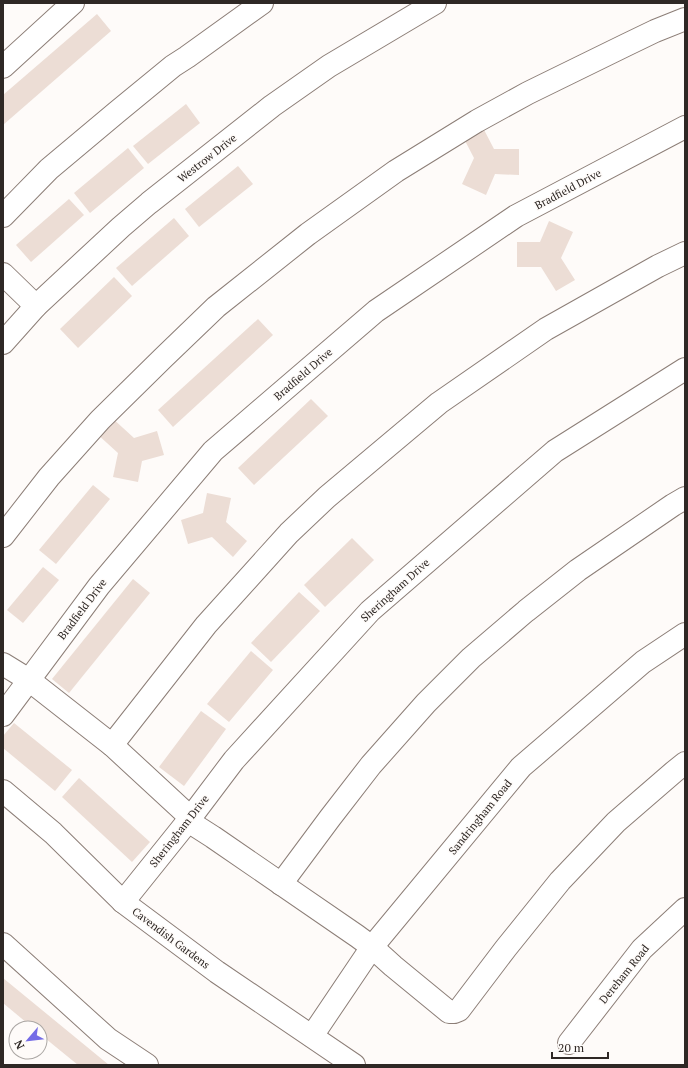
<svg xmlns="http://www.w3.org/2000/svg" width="688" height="1068" viewBox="0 0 688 1068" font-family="'PT Serif',serif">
<rect width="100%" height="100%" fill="#fefbf9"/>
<g fill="#ecddd5">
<path d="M97,14L111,31L3,125V95Z"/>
<path d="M186,104L200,123L148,164L133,146Z"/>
<path d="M481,124L494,149H519V175L495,174L486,195L462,184L474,158L462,135Z"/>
<path d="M128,148L144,168L90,213L74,193Z"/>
<path d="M238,166L253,184L199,227L185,209Z"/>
<path d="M69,199L84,215L31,262L16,245Z"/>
<path d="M174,218L189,236L132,286L116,268Z"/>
<path d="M549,221L573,232L561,258L575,280L556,291L541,267H517V242H540Z"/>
<path d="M114,277L132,296L78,348L60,329Z"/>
<path d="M258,319L273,335L173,427L158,410Z"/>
<path d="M311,399L328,416L254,485L238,468Z"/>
<path d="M111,417L134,438L157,431L164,455L142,461L138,482L113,477L118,453L96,433Z"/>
<path d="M93,485L110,499L56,564L39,550Z"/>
<path d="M207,493L231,498L226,522L247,541L233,557L212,537L188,544L181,520L203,513Z"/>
<path d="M352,538L374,560L325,607L304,585Z"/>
<path d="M43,567L59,580L23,623L7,610Z"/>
<path d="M133,579L150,593L69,693L52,679Z"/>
<path d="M299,592L320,611L271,662L251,643Z"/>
<path d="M251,651L273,670L229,722L207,704Z"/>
<path d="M201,711L226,729L184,786L159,767Z"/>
<path d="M14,723L72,770L55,791L3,748V736Z"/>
<path d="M79,778L150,842L132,862L62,797Z"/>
<path d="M3,978L109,1065H78L40,1034V1028H33L3,1003Z"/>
</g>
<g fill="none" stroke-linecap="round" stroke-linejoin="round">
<g stroke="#8c7e77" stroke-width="24">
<g id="minor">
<path d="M3,67L73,3"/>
<path d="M3,216L49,169L117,112L173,66L187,57L262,3"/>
<path d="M3,274L36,306"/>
<path d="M3,343L36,306L121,227L149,203L272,106L329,66L435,3"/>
<path d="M3,536L49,477L100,420L163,358L216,307L308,234L396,171L477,121L528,93L626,45L655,31L685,19"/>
<path d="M3,664L29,680L112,745L206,625L289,533L327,497L439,403L546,329L658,266L685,253"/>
<path d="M3,715L99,586L213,451L376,311L516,216L685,127"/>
<path d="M112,745L191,818"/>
<path d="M3,791L53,833L123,902L217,972L354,1065"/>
<path d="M188,821L213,837L357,936L372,947L393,966L449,1012H454L459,1010L506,948L560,881L616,822L675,771L685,763"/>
<path d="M281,884L330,818L371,765L426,703L471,658L526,611L578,570L673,505L685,498"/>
<path d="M123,902L188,821L234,760L370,611L555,451L685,369"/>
<path d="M3,944L108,1039L147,1065"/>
<path d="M312,1036L372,947L521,767L643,662L685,634"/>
<path d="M569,1043L642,949L685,909"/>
</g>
</g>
<use href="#minor" stroke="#fff" stroke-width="22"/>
</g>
<g text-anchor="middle" stroke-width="3" stroke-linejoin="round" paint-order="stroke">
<g font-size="11" fill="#2e2825" stroke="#fefbf9">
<text transform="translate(207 158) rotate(-38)" y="4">Westrow Drive</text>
<text transform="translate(568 189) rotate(-28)" y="4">Bradfield Drive</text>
<text transform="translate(303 374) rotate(-41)" y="4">Bradfield Drive</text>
<text transform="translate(395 590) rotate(-42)" y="4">Sheringham Drive</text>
<text transform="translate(82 609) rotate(-53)" y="4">Bradfield Drive</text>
<text transform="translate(480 817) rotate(-51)" y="4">Sandringham Road</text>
<text transform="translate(179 831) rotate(-52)" y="4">Sheringham Drive</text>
<text transform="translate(171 938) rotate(37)" y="4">Cavendish Gardens</text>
<text transform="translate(624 974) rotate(-51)" y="4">Dereham Road</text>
</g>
</g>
<rect width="688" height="1068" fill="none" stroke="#2e2825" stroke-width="8"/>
<g transform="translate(28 1040) rotate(242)"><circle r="19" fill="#fefbf9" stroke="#aba7a4"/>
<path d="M0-3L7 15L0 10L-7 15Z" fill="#746be6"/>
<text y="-6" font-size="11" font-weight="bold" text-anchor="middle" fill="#2e2825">N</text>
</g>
<path d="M552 1052v6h56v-6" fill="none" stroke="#2e2825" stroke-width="2"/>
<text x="558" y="1052" font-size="12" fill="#2e2825" stroke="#fefbf9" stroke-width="3" paint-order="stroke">20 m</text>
</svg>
